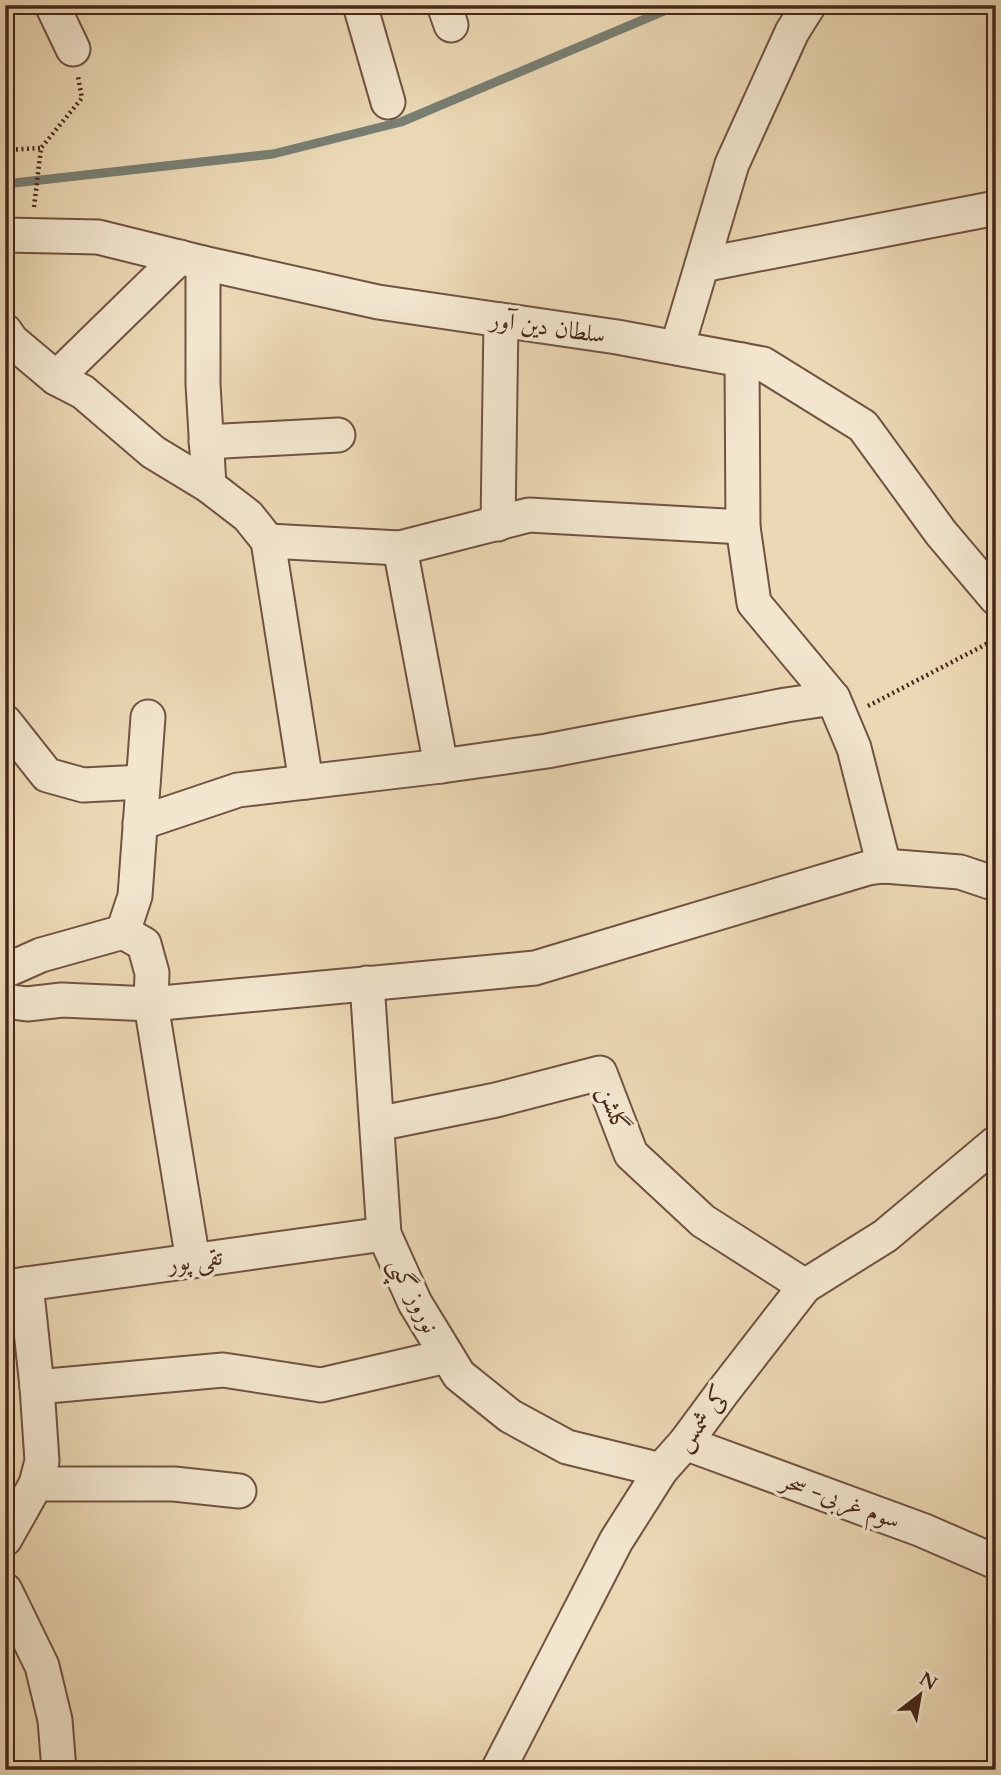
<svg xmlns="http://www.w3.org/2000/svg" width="1001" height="1775" viewBox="0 0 1001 1775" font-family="Cardo,Amiri,serif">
<rect width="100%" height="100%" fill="#ebd8b4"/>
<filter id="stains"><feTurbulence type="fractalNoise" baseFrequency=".00286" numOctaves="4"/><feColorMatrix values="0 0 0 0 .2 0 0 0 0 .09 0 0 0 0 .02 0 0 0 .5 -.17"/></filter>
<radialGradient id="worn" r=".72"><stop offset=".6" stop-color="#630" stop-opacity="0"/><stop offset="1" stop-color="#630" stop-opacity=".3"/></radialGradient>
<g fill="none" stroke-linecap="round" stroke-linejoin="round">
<path stroke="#787f73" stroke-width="9" d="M5,184L273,154L401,122L678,5"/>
<g stroke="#705340" stroke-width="37">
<g id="minor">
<path d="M52,5L73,49"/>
<path d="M360,5L388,102"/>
<path d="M444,5L451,25"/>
<path d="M5,235L98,237L203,263L378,302L617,337L763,364L863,426L941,533L996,598"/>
<path d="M203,263V384L209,486L248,516L268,541L306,782"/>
<path d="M702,265L996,208"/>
<path d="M5,331L12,341L56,378L83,392L153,452L209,486"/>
<path d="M677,348L732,164L792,32L809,5"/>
<path d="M742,360L743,527L754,603L833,698L854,748L884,866"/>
<path d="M56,378L180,257"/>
<path d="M206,442L338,435"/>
<path d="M498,524L501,320"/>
<path d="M268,541L400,548L529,515L743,527"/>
<path d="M400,548L441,766"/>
<path d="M5,722L47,775L83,785L143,782"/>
<path d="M140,823L238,790L441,766L547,751L786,705L833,698"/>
<path d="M123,932L135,896L148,717"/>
<path d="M5,971L41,955L123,932L144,944L152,973L151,1004L62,1000L27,1004L5,1001"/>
<path d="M367,983L384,1234L415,1303L459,1375L510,1416L567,1447L661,1470"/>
<path d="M377,1124L496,1100L600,1073L631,1154L703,1221L805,1286"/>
<path d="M193,1261L151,1004L535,968L868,868L884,866L960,872L996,884"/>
<path d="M5,1287L384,1234"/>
<path d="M37,1387L223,1370L321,1385L447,1356"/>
<path d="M685,1443L922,1530L996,1562"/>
<path d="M36,1484H174L239,1491"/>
<path d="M5,1539L36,1484L42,1461L37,1387L26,1284"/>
<path d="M5,1590L42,1666L55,1720L59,1770"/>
<path d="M498,1770L616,1541L661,1470L685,1443L722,1393L805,1286L885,1236L996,1143"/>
</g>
</g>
<g stroke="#47271a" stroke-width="4.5" stroke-dasharray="2 3.5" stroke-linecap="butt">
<path d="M5,150L41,148"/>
<path d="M34,207L41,148L82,98L78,77"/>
<path d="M868,706L996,639"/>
</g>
<use href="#minor" stroke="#f2e6ce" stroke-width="33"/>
</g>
<g text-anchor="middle" stroke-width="7" stroke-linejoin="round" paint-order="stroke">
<g font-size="24" fill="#47271a" stroke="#f2e6ce">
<text transform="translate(548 327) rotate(8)" y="8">سلطان دین آور</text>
<text transform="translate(614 1109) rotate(70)" y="8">گلشن</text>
<text transform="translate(195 1260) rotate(-8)" y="8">تقی پور</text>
<text transform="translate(414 1295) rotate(63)" y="8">نوروز گپی</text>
<text transform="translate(702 1419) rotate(-52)" y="8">کی شمس</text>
<text transform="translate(841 1500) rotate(20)" y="8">سوم غربی- سحر</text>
</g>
</g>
<rect width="1001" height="1775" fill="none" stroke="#ebd8b4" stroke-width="28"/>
<rect x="7" y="7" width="987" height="1761" fill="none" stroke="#47271a" stroke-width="3.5"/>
<rect x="14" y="14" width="973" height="1747" fill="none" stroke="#47271a" stroke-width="2"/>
<g transform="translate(920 1695) rotate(31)" stroke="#f2e6ce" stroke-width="5" paint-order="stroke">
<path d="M0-5L12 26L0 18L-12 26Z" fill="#47271a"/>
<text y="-10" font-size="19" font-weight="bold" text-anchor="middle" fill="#47271a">N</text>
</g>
<rect width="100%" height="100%" filter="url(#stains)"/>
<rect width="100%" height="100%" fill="url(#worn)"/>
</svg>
